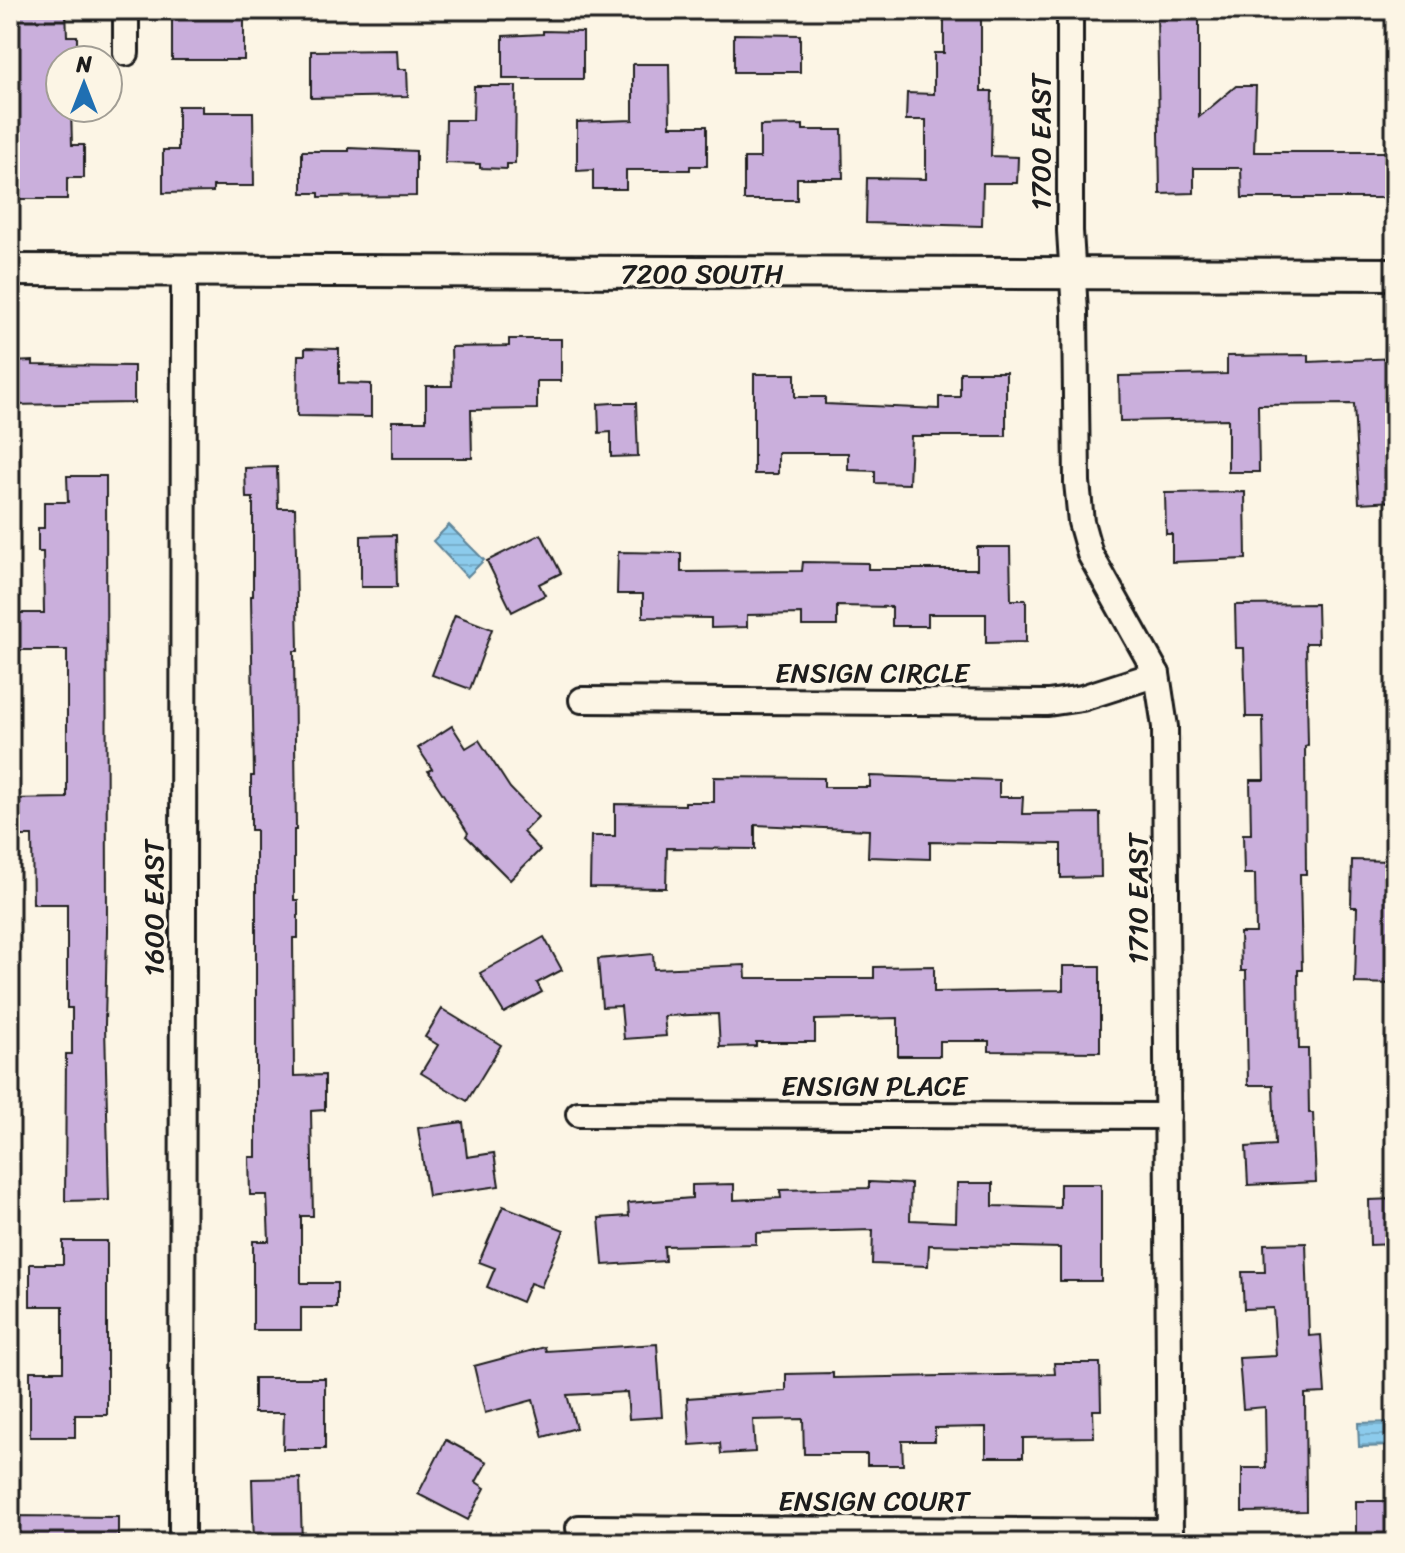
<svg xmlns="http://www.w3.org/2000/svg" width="1405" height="1553" viewBox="0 0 1405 1553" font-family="Sriracha,sans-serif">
<defs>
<pattern id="water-rules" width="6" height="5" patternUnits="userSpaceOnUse" patternTransform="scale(2)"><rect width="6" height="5" fill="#8ccbec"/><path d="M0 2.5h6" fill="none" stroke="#78aeca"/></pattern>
</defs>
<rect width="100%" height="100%" fill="#fcf5e5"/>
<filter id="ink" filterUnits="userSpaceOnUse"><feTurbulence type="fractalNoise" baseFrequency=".0125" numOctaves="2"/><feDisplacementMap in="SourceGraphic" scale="16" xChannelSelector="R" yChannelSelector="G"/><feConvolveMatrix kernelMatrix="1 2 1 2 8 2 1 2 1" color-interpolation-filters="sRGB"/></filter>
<g filter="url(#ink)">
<g fill="url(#water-rules)" stroke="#5f8599" stroke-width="2">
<path d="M449,525L484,560L467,577L433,541Z"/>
<path d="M1395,1422V1446L1359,1447L1358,1423Z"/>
</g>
<g fill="#caafdc" stroke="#1c1c1c" stroke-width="2">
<path d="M10,10H66L67,36H77V60H60V108H71L72,145H84V178H67V199H10Z"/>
<rect x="172" y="10" width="72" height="50"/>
<path d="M944,10H981V91H992L991,156L1018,157L1017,183H983L982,226L866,223L867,178L926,179V120H906L907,93L934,94V53H944Z"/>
<path d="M1157,10H1199V117L1236,86H1256L1254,152H1395V198H1242L1241,168H1194V193L1160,194Z"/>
<path d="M543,31L583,32V79H503V36L543,34Z"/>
<path d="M734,34L800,35V72H734Z"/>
<path d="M397,50L398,69H407L408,96L311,98V51Z"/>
<path d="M633,64H669L670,126H707V166H690V170H626V189H593V170L577,171V122L633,120Z"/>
<path d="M474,86H516L515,164H507V169L480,168V164L445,163L446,120H473Z"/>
<path d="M178,106H202V112H253L254,186H213V192L163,193V150H178Z"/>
<path d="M803,125V130H842L843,178H797V200H744V158H760V126Z"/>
<path d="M349,148L416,151V196L319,197V193H302V151H349Z"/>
<path d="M509,339H561V381H537V409L471,410L472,458H392V421H426V386H452L451,347L509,346Z"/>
<path d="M305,348L339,349V383L371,384V417L297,416L298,355H305Z"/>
<path d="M1309,355V362L1395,358V501L1359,503L1354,404L1258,405L1259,472H1228V419L1120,421L1119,376L1227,374V356Z"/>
<path d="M33,361V365L134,366V403L10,405V362Z"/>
<path d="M960,372H1006V436H911L909,484L875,483V471L848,470V453H778V474H754V374H795V397H825V404L939,409V397H960Z"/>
<path d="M612,403H636L638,456L611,457V432L599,433L598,404Z"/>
<path d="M277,467L278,508H295L298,651H294L296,830H294V900H298V938H293L294,1076L325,1075V1110L311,1111L313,1216H301V1283H337V1308H301V1330H253V1241H269L267,1195H250L249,1157H256V830H251V776H254L251,596H253V498H246L245,468Z"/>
<path d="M67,476H106L107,930L105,1025L109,1200L65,1201L66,1054H72V1008H67V904H33L32,836H10V799L67,798V650H10V613H44L43,552H38V528H44V502H68Z"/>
<path d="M1245,492L1246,559L1172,562V534H1166L1165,493Z"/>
<path d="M541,534L561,573L539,584L545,595L512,612L487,561Z"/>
<path d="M396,535L397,587H361V536Z"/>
<path d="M977,547H1010L1011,600H1026V642L986,643V614H928V626H892V607L837,606V626H802V614L747,615V627L711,628V618L643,617V594H617L618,552L681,553V572L802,571L803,562L868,563V569H977Z"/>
<path d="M1317,604L1318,643H1306L1308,745L1305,746L1306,874H1300L1302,970H1298L1299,1049H1308L1309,1113H1313L1316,1182L1248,1185L1246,1147L1275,1145L1273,1085H1248L1246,971H1241L1240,933H1256L1255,874H1244L1243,834H1251L1250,780H1264L1263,717H1246L1244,648H1236L1235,605Z"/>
<path d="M455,615L492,629L470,689L432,675Z"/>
<path d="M452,726L466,748L479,740L510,788L538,817L523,832L540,850L510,880L466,836L468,833L428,771L432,769L418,748Z"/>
<path d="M870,776L999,780V797H1023L1022,814L1100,813L1101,877L1061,878V844L930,842V859L868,857L869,830L755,825V849L667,848L666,888L590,887L591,836H615V804L685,805V802H714V777L824,778V787H870Z"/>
<path d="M1352,860L1392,861L1395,984L1355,983L1357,907H1351Z"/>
<path d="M544,937L562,970L537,983L542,992L504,1013L480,973Z"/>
<path d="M653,954L654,969L745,965L746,978H874V967L934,966V992L1063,990V966H1100V1052L989,1051V1041H940V1056H898V1018L815,1020V1042H756V1046L720,1047L718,1014L664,1016L666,1036L624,1039L621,1006L602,1007L598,959Z"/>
<path d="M442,1009L501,1045L467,1101L421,1073L438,1045L425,1037Z"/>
<path d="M463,1122L467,1157L494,1153L499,1186L428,1196L418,1128Z"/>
<path d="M869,1182L911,1184L910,1220L956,1222L957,1183H993V1206L1060,1208V1184H1101V1281H1060V1248L929,1245L928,1266L872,1264L873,1230L756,1233V1244L664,1246L665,1261L603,1265L599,1218L629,1216L628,1203L692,1198V1185L734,1184V1200L781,1198L780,1190L869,1188Z"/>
<path d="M1395,1199V1244L1370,1245L1369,1200Z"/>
<path d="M503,1206L564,1230L541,1287L530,1283L522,1302L487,1287L495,1268L479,1262Z"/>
<path d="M63,1241H107V1415H75V1437H30V1371H63V1306H30V1264H63Z"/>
<path d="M1306,1243L1309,1336L1321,1335L1325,1393L1305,1394L1306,1511L1242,1512V1468H1266L1265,1407L1243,1409L1239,1358L1276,1356L1273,1308L1244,1309L1242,1272H1265L1264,1244Z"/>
<path d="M657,1344L662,1417L629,1419L627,1392L567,1395L576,1428L543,1437L533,1400L485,1413L474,1366L545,1347L546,1351Z"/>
<path d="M1054,1363H1100L1101,1410H1093L1094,1437L1023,1438V1457H986V1427L935,1428V1441H902L903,1465H867V1454H804L803,1419L753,1420L755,1452L721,1454L720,1443L690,1445L687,1398L786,1391V1374L833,1373V1378L1055,1374Z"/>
<path d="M254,1378H325V1449H283L284,1413H254Z"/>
<path d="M446,1440L487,1462L476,1482L485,1488L468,1520L418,1494Z"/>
<path d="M300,1478L302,1543H254L252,1479Z"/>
<rect x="1356" y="1501" width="39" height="42"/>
<path d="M10,1516L118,1517V1543H10Z"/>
</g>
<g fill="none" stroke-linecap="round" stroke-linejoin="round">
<g stroke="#1c1c1c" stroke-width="30">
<g id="minor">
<path d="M126,10V53"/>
<path d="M1070,10V231L1075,312L1077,482L1081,522L1090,554L1157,674L1165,727L1170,1543"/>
<path d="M582,700L1048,703L1082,698L1157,674"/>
<path d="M579,1114L1168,1116"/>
<path d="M579,1528L1170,1532"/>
<path d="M182,1543L184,272"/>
</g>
</g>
<g stroke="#1c1c1c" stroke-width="36">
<path id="tertiary" d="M10,270L1395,274"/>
</g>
<use href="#minor" stroke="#fcf5e5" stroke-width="24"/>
<use href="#tertiary" stroke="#fcf5e5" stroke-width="30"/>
</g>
</g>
<g text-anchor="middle" stroke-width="7" stroke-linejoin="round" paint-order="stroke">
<g font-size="28" fill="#1c1c1c" stroke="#fcf5e5">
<text transform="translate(1040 142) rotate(-90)" y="10">1700 EAST</text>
<text x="702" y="283">7200 SOUTH</text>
<text x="872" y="682">ENSIGN CIRCLE</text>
<text transform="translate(1137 899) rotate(-90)" y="10">1710 EAST</text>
<text transform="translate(153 908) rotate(-90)" y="10">1600 EAST</text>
<text x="874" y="1095">ENSIGN PLACE</text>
<text x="874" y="1510">ENSIGN COURT</text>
</g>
</g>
<rect width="1405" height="1553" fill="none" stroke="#fcf5e5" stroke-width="40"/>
<rect x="20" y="20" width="1365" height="1513" fill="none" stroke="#1c1c1c" stroke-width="3" filter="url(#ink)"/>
<g transform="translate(84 84)"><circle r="38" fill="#fcf5e5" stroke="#a29e95" stroke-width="2"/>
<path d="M0-6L14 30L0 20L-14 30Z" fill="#1f6fb2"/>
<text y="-12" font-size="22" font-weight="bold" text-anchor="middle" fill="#1c1c1c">N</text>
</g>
</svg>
